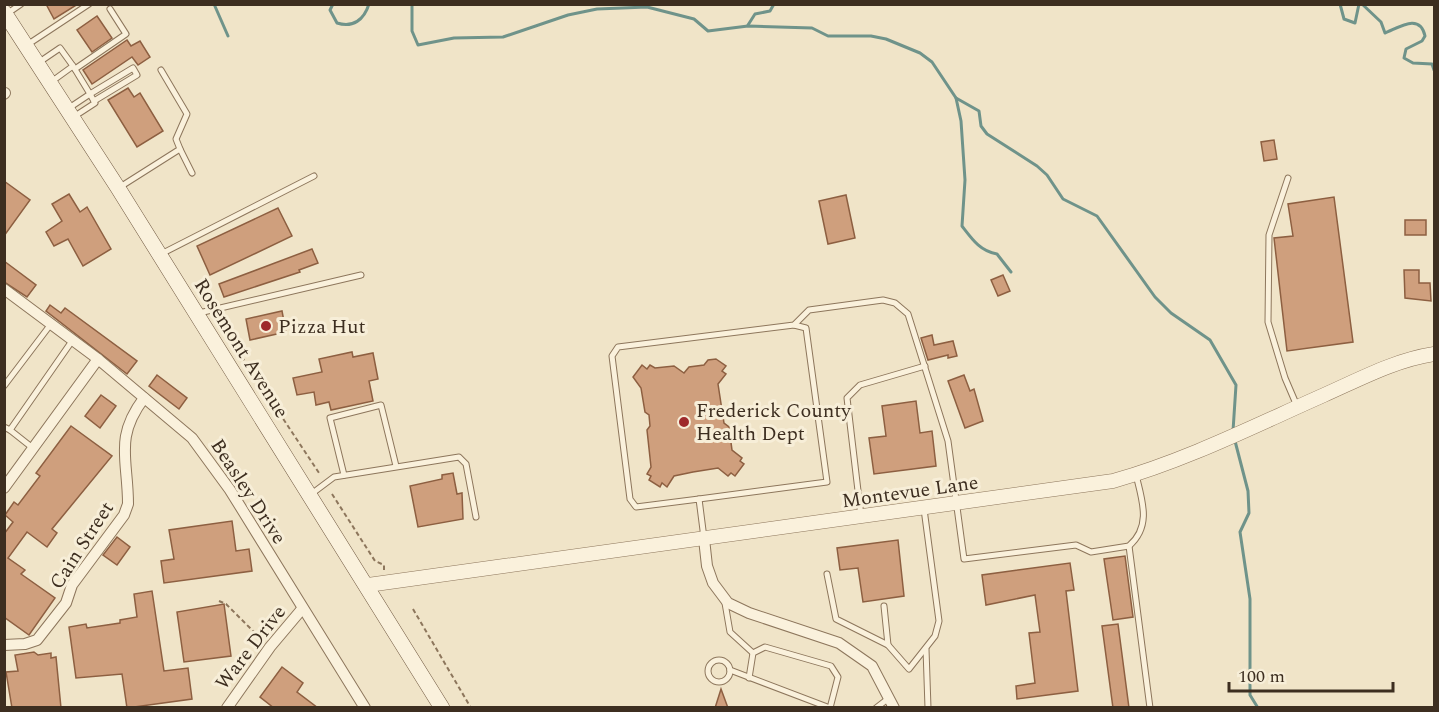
<svg xmlns="http://www.w3.org/2000/svg" width="1439" height="712" viewBox="0 0 1439 712" font-family="Spectral,serif">
<rect width="100%" height="100%" fill="#f0e4c8"/>
<g fill="none" stroke-linecap="round" stroke-linejoin="round">
<g stroke="#6f938a" stroke-width="3">
<path d="M214,4L228,36"/>
<path d="M333,4L330,10L337,23C353,28 364,20 369,4"/>
<path d="M412,4V31L418,45L454,38L503,37L568,15L597,9L647,7L694,19L708,31L748,26L812,28L828,36H871L886,39L920,53L932,62L956,98L979,111L981,126L987,134L1037,166L1047,175L1063,199L1097,216L1155,297L1171,313L1210,340L1236,385L1233,431"/>
<path d="M1340,4L1344,19L1355,23L1359,4"/>
<path d="M1362,4L1381,22L1385,33C1398,28 1420,12 1425,36L1422,41L1406,49L1404,58L1413,63L1432,64L1434,70"/>
<path d="M748,25L755,14L770,11L774,4"/>
<path d="M956,98L961,121L965,180L962,226C972,239 980,251 997,254L1011,272"/>
<path d="M1235,441L1248,491L1249,513L1240,532L1250,599V695L1258,708"/>
</g>
</g>
<g fill="#cf9f7d" stroke="#8d5f41" stroke-width="1.5">
<path d="M46,4H78L54,19Z"/>
<path d="M97,16L112,38L92,52L77,30Z"/>
<path d="M127,40L131,46L140,41L150,57L138,65L132,57L92,84L83,70Z"/>
<path d="M128,88L134,97L140,93L163,131L137,147L108,100Z"/>
<path d="M1274,140L1277,159L1264,161L1261,142Z"/>
<path d="M4,181L30,200L4,236Z"/>
<path d="M69,194L80,212L87,207L111,249L83,266L68,239L54,246L46,232L62,221L52,204Z"/>
<path d="M846,195L855,238L828,244L819,201Z"/>
<path d="M1334,197L1353,342L1287,351L1274,238L1293,236L1288,204Z"/>
<path d="M278,208L292,236L210,275L197,246Z"/>
<rect x="1405" y="220" width="21" height="15"/>
<path d="M312,249L318,263L299,270L300,272L224,297L219,284Z"/>
<path d="M4,261L36,285L27,297L4,282Z"/>
<path d="M1404,270H1419V283H1430L1431,301L1405,298Z"/>
<path d="M1003,275L1010,291L998,296L991,280Z"/>
<path d="M50,305L61,313L65,308L137,361L127,374L46,311Z"/>
<path d="M282,311L286,332L250,340L246,319Z"/>
<path d="M932,335L934,345L953,341L957,356L948,358V355L928,360L921,338Z"/>
<path d="M352,352L353,357L373,353L378,379L369,381L373,401L331,410L329,402L316,405L314,392L297,395L293,378L322,372L319,359Z"/>
<path d="M716,359L726,366L722,371L726,374L718,384L724,423L729,427L732,450L742,458L740,461L744,464L735,476L731,473L728,476L718,468L693,472L674,476L667,487L662,483L660,487L649,480L651,476L647,474L651,467L647,430L650,426L649,415L645,412L641,388L633,377L642,365L647,369L650,365L655,368L674,366L684,373L689,367L704,365L708,360Z"/>
<path d="M157,375L187,398L179,409L149,386Z"/>
<path d="M964,375L970,391L974,389L983,421L965,428L948,381Z"/>
<path d="M101,395L116,406L100,428L85,416Z"/>
<path d="M916,401L920,433L932,431L936,466L874,474L869,438L886,436L882,406Z"/>
<path d="M71,426L112,456L52,529L57,533L47,547L27,532L8,558L25,570L21,574L55,598L29,635L4,617V534L13,522L5,515L14,502L18,505L40,476L36,473Z"/>
<path d="M453,473L457,494L462,493L463,519L418,527L410,486L442,479V475Z"/>
<path d="M232,521L236,551L249,549L252,571L164,583L161,561L174,559L169,530Z"/>
<path d="M117,537L130,547L117,565L103,555Z"/>
<path d="M898,540L904,596L863,602L858,568L840,570L837,548Z"/>
<path d="M1125,556L1133,617L1113,620L1104,559Z"/>
<path d="M1070,563L1074,590L1066,591L1078,691L1017,699L1016,686L1035,683L1029,633L1040,632L1035,595L986,605L982,575Z"/>
<path d="M152,591L164,671L188,668L192,699L127,708L122,674L76,678L69,627L86,624L87,628L120,623V620L137,617L134,594Z"/>
<path d="M224,604L231,656L184,662L177,612Z"/>
<path d="M1118,624L1129,708H1113L1102,626Z"/>
<path d="M34,652L38,655L51,653V658L56,657L61,708H12L6,672L18,671L15,655Z"/>
<path d="M282,667L303,683L297,692L318,708H274L260,697Z"/>
<path d="M721,689L728,708H715Z"/>
</g>
<g fill="none" stroke-linecap="round" stroke-linejoin="round">
<g stroke="#8d765c" stroke-width="7">
<g id="service">
<path d="M8,13L21,4"/>
<path d="M27,45L89,4"/>
<path d="M38,63L60,48L73,66L51,82"/>
<path d="M73,66L90,94L133,68L137,75L94,101"/>
<path d="M75,69L126,34L110,9"/>
<path d="M69,108L90,94L95,103L75,116"/>
<path d="M180,149L192,173"/>
<path d="M1288,178L1269,235L1268,322L1285,378L1297,406"/>
<path d="M120,187L180,149L176,139L187,114L161,70"/>
<path d="M161,254L314,176"/>
<path d="M199,313L361,275"/>
<path d="M4,386L51,324"/>
<path d="M4,427L10,430L72,341"/>
<path d="M10,430L34,449"/>
<path d="M344,475L330,418L381,405L396,466"/>
<path d="M310,495L334,477L459,457L466,464L476,517"/>
<path d="M699,499L827,482L806,328L794,325"/>
<path d="M861,516L847,398L860,385L925,366"/>
<path d="M704,538L699,499L636,507L630,499L612,356L618,347L794,325L809,310L883,300L895,303L908,314L948,441L964,559L1076,545L1091,552L1129,546C1152,526 1142,500 1136,475"/>
<path d="M1129,546L1150,708"/>
<path d="M827,574L836,619L888,645L909,669L935,636L939,621L924,509"/>
<path d="M725,603L730,632L753,653"/>
<path d="M884,606L888,645"/>
<path d="M926,649L928,708"/>
<circle cx="719" cy="671" r="11"/>
<path d="M730,670L830,708"/>
<path d="M749,678L753,653L765,647L831,666L838,677L830,708"/>
<path d="M876,708L889,698"/>
</g>
</g>
<g stroke="#8d765c" stroke-width="12">
<g id="minor">
<path d="M4,94L5,93"/>
<path d="M4,289L98,359L192,438L230,490L365,708"/>
<path d="M4,488L98,359"/>
<path d="M704,539L707,566L713,583L728,603L749,613L839,643L872,666L894,708"/>
<path d="M4,645L25,644L37,640L66,603L72,585L124,515L128,504C128,459 114,438 144,398"/>
<path d="M227,708L270,647L302,609"/>
</g>
</g>
<g stroke="#8d765c" stroke-width="15">
<path id="tertiary" d="M368,585L1113,481C1187,460 1254,426 1324,395C1360,379 1395,360 1434,354"/>
</g>
<g stroke="#6f573f" stroke-width="16">
<path id="secondary" d="M4,12L118,188L442,708"/>
</g>
<g stroke="#8d765c" stroke-width="2" stroke-dasharray="4.5 3" stroke-linecap="butt">
<path d="M217,319L319,473"/>
<path d="M332,494L375,561L384,565V570"/>
<path d="M219,601L226,604L263,641"/>
<path d="M413,609L471,708"/>
</g>
<use href="#service" stroke="#faf1dc" stroke-width="5"/>
<use href="#minor" stroke="#faf1dc" stroke-width="10"/>
<use href="#tertiary" stroke="#faf1dc" stroke-width="14"/>
<use href="#secondary" stroke="#faf1dc" stroke-width="15"/>
</g>
<g fill="#9e2a2b" stroke="#f7eed8" stroke-width="2">
<circle cx="266" cy="326" r="6"/>
<circle cx="684" cy="422" r="6"/>
</g>
<g text-anchor="middle" stroke-width="6" stroke-linejoin="round" paint-order="stroke">
<g font-size="20" fill="#3d2e20" stroke="#f7eed8" text-anchor="start">
<text x="278" y="333">Pizza Hut</text>
<text x="696" y="417">Frederick County<tspan x="696" dy="23">Health Dept</tspan></text>
</g>
<g font-size="20" fill="#3d2e20" stroke="#f7eed8">
<text transform="translate(242 348) rotate(58)" y="7">Rosemont Avenue</text>
<text transform="translate(249 491) rotate(57)" y="7">Beasley Drive</text>
<text transform="translate(910 491) rotate(-8)" y="7">Montevue Lane</text>
<text transform="translate(81 545) rotate(-57)" y="7">Cain Street</text>
<text transform="translate(250 647) rotate(-52)" y="7">Ware Drive</text>
</g>
</g>
<rect width="1439" height="712" fill="none" stroke="#3d2e20" stroke-width="12"/>
<path d="M1229 682v9h164v-9" fill="none" stroke="#3d2e20" stroke-width="3"/>
<text x="1238" y="682" font-size="18" fill="#3d2e20" stroke="#f7eed8" stroke-width="4.5" paint-order="stroke">100 m</text>
</svg>
